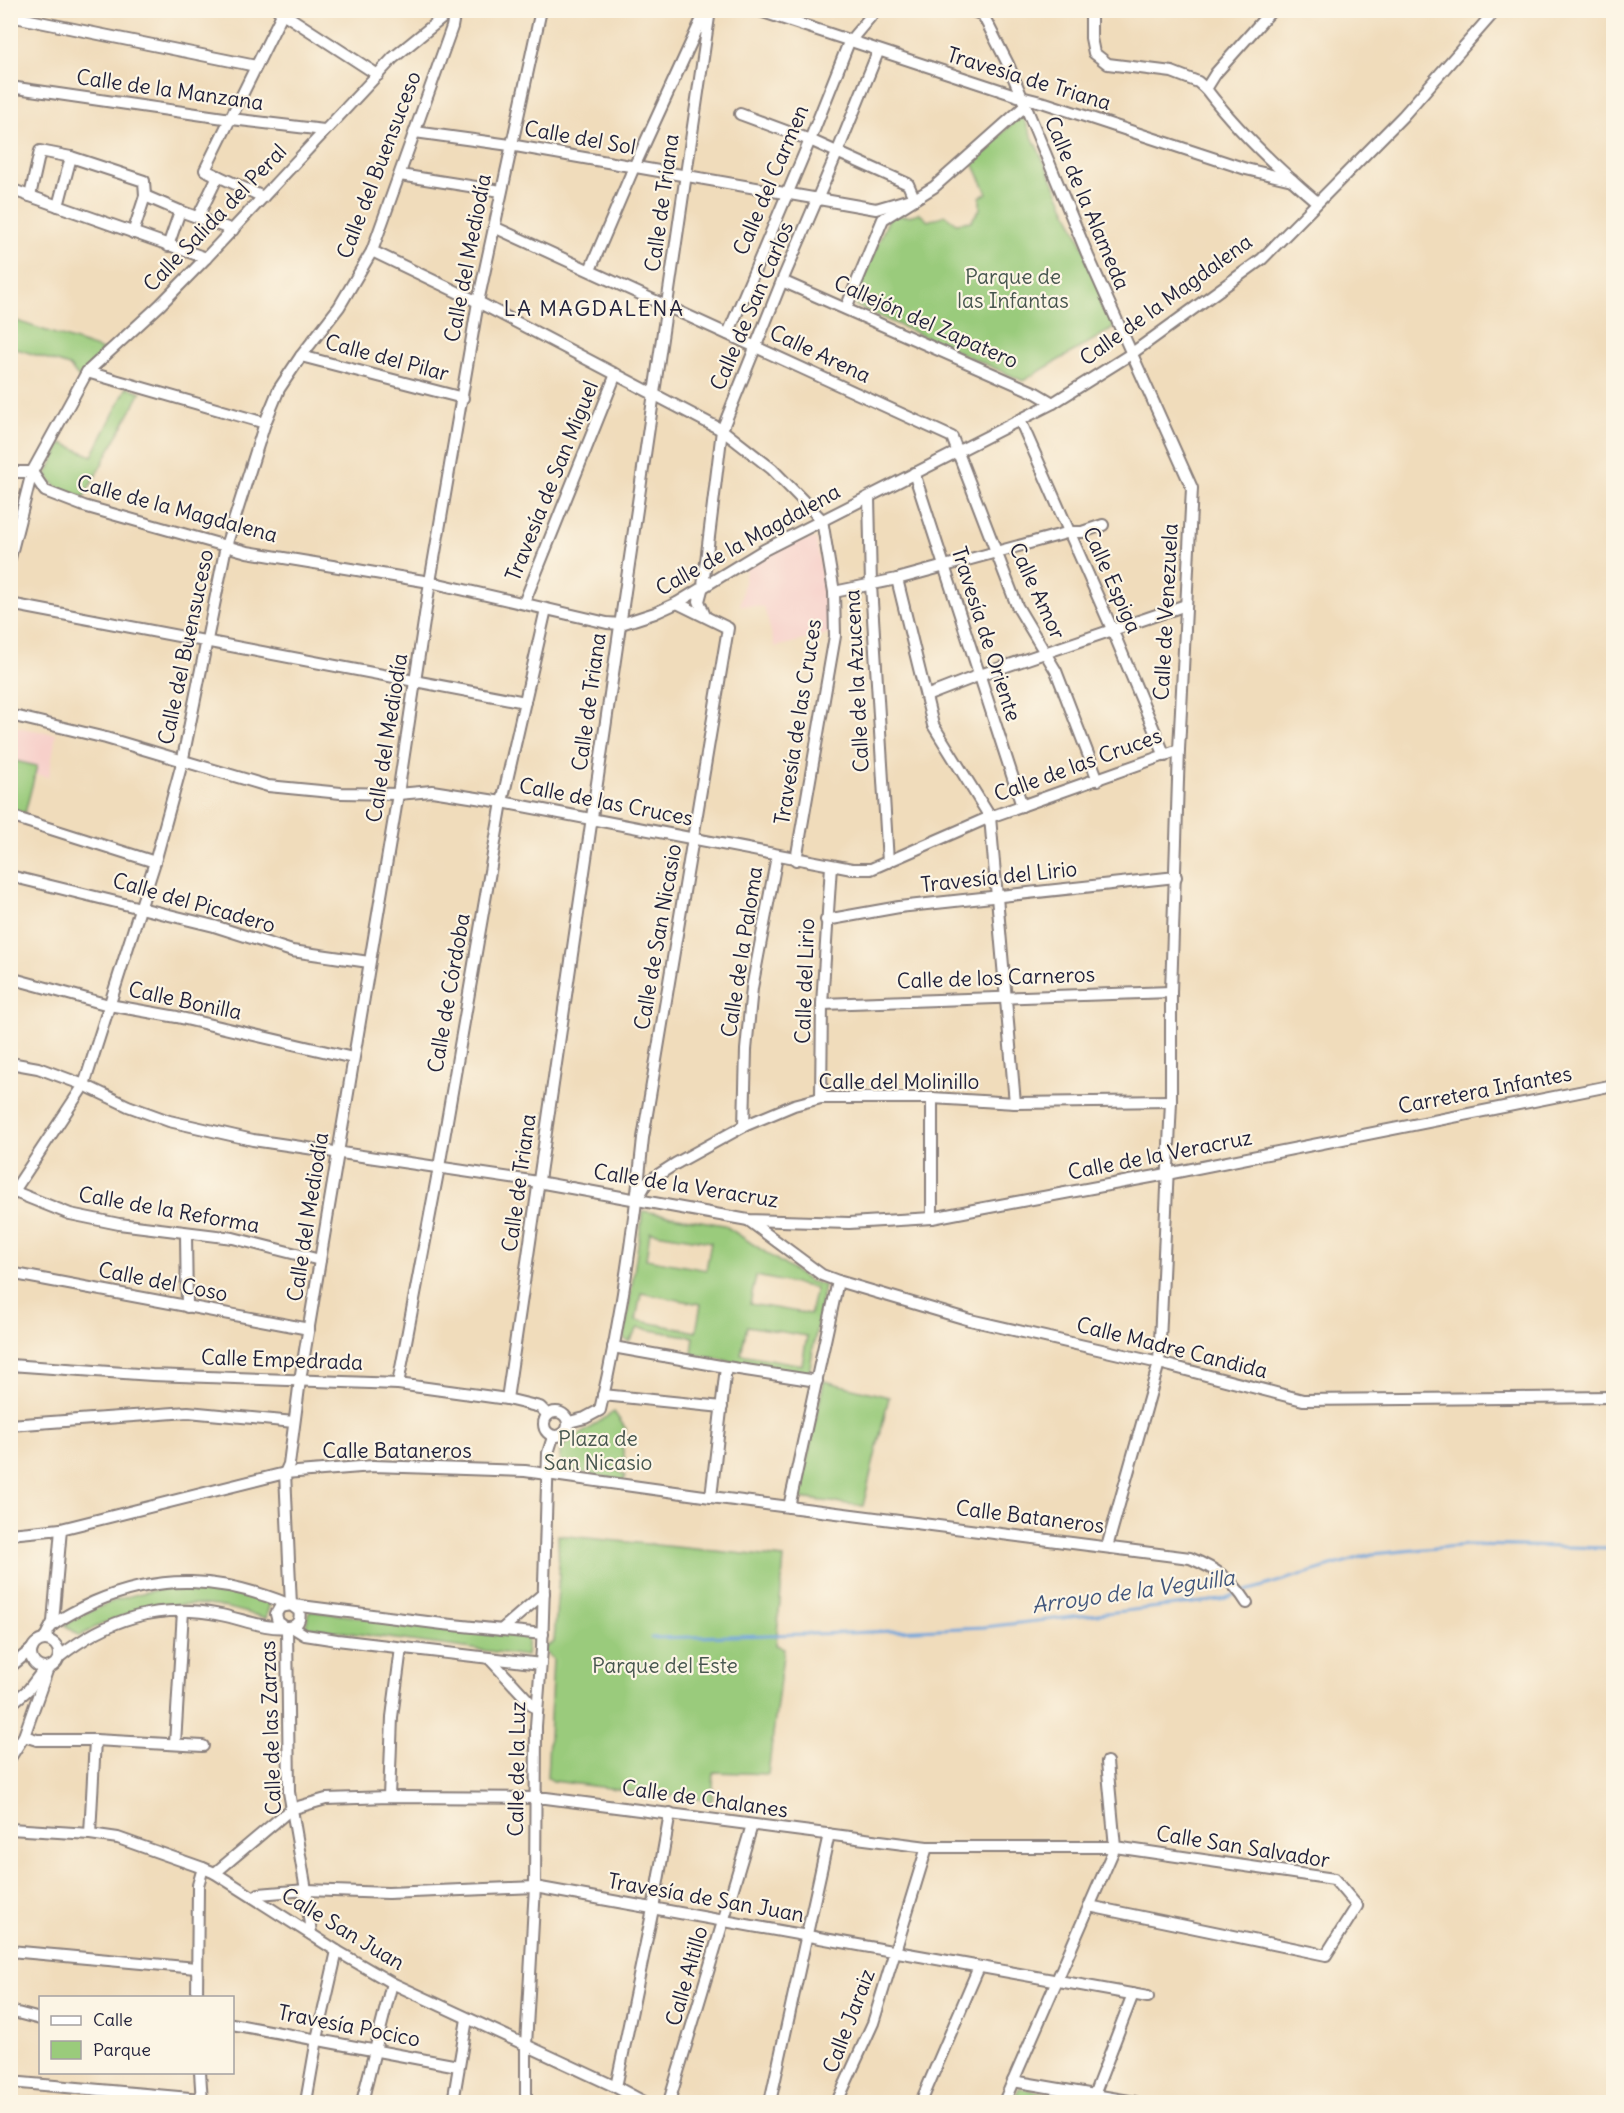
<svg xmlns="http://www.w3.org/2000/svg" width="1624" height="2113" viewBox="0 0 1624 2113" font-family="Delius,sans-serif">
<rect width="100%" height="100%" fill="#fcf5e5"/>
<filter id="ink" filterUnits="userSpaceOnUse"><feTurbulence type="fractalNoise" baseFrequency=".0167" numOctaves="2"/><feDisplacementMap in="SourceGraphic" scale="12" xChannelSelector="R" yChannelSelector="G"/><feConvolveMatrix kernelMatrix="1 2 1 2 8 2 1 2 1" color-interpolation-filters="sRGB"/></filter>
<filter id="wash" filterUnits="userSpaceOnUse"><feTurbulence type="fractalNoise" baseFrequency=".008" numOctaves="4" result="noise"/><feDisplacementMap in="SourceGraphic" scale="24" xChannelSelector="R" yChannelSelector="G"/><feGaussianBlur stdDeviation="1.35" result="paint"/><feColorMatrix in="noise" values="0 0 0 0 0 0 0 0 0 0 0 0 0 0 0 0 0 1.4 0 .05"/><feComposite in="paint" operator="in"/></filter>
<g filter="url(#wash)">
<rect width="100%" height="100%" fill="#f0dcbb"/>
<g fill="#f7d0ca">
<path d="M816,538L832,633L775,647L764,607L740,605L747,564L786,544Z"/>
<path d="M10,726L56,734L49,777L34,774L25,813L11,809Z"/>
</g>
<g fill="#9acb7b" stroke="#5e765b" stroke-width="1.5" fill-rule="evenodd">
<path d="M1022,115L1088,256L1114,328L1023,381L852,304L890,216H909L919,213L928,221L945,215L956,223L971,221L980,209V197L987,193L972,161Z"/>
<path d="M11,319L103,350L80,379L69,366L11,347Z"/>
<path d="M127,387L141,392L84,497C71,493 52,489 47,474L62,443L92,456Z"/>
<path d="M11,760L37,766L25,813L11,809Z"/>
<path d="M643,1211L724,1225L809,1281L824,1285L809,1373L749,1365L692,1354L694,1337L638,1328L629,1342L624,1339ZM650,1232L711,1242L706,1270L646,1259ZM756,1276L816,1288L810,1314L750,1304ZM641,1293L701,1304L696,1332L636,1320ZM747,1326L807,1336L802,1365L741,1354Z"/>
<path d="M824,1381L889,1397L863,1506L799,1498Z"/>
<path d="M614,1412L626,1429L622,1446L625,1460L618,1465L617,1470L625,1476L624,1481L565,1469L560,1458V1448Z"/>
<path d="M558,1535L784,1558L776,1645L784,1648L768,1774L714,1772L712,1801L553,1781L547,1777L553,1659L542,1649L554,1642L559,1575Z"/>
<path d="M190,1587L219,1590L270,1602L266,1618C250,1614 233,1608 217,1606C170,1600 120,1611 80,1636L65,1625C107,1600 141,1589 190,1587Z"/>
<path d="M310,1611L528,1638L526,1656L305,1627Z"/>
<path d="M1019,2088L1093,2102H1013Z"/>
</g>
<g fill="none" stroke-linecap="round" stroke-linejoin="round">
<g stroke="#6ca2da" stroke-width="3">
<path d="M1243,1592L1372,1554L1468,1545L1614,1548"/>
<path d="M651,1638L848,1633L984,1627L1220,1600L1237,1594"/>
</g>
</g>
</g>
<g filter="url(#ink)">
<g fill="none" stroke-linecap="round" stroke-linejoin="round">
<g stroke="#897f7b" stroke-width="14">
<g id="minor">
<path d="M278,10L378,75"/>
<path d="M757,10L1021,97L1045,103L1246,169L1292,180"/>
<path d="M970,10L983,15L1008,64L1088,256L1192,488L1179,750L1171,992V1101L1159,1363L1107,1547"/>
<path d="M1091,10V38L1094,53L1108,64L1172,72L1198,82L1206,89"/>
<path d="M1272,10L1216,73L1206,89C1237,130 1277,168 1317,202"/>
<path d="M10,16L256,66"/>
<path d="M10,87L231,119L324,130"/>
<path d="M415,132L510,145L876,209L914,198L908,184L810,140L740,114"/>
<path d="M400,175L501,191"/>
<path d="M10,189L206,258"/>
<path d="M30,196L40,151L71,157L144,181L145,196"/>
<path d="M263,197L205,170L284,10"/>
<path d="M58,206L71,157"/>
<path d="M198,217L218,176"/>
<path d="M494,227L952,437L1017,606L1056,671L1098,780"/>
<path d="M133,233L145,196L180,211L233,230"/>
<path d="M168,246L180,211"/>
<path d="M372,251L478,302L722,430L772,469L822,520L834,592L835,636L796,860"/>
<path d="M590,270L634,167L706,10"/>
<path d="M782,281L1036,393L1053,403"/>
<path d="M846,308L883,219L934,187L1025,106"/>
<path d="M728,334L810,140L849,42L876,10"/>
<path d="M301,356L463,398"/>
<path d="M87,372L265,423"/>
<path d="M1020,420L1112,629L1165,756"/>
<path d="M10,472H32"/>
<path d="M32,472L45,491L84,506L247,552L430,582L607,623L621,624L655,613L677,603L764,550L1053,403L1131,354L1262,259L1403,116L1496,10"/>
<path d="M914,473L1022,806"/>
<path d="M869,497L871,585L888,862"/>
<path d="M10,558L32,472L87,372L160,305L206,258L393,58L452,10"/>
<path d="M897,579L933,725L990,817L1015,1103"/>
<path d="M834,592L897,579L1070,532H1082L1103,525"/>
<path d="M524,603L616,374"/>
<path d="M10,604L525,702"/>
<path d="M705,616L699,601L703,586L722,430L782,281L837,153L878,52"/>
<path d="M926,696L980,675L1186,605"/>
<path d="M10,715L106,738L268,786L341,793L398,794L432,791L502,802L852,869H871L990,817L1179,750"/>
<path d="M10,816L155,862"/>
<path d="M10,876L214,926L292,951L369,962"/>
<path d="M826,920L899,907L1176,877"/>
<path d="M10,978L109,1005L177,1017L353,1058"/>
<path d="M822,1004L1171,992"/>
<path d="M10,1063L38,1068L84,1085L128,1106L169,1121L253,1140L538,1182L748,1220L849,1223L932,1218L979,1209L1167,1174L1614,1085"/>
<path d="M821,1098L822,1004L831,866"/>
<path d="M744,1126L746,1050L752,988L777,856"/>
<path d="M15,1192L70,1214L119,1224L233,1238L320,1260"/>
<path d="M639,1196L647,1182L675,1164L744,1126L794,1105L821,1098H932L1015,1103L1171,1101"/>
<path d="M10,1197L84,1085L155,862L182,763L226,546L265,423L279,389L301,356L339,307L372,251L452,27L455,10"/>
<path d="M932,1218V1098"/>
<path d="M748,1220L822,1275L838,1281L970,1320L1159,1363L1303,1400L1614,1397"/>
<path d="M186,1234L187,1307"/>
<path d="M10,1273L309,1329"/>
<path d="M613,1347L726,1367L817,1381"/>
<path d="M10,1365L152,1375L398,1384L507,1399L540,1407L548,1415"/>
<path d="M398,1384L439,1167L502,802L546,609"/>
<path d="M603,1395L722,1407"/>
<path d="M507,1399L710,10"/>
<circle cx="556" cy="1424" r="12"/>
<path d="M569,1422L585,1418L600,1410C621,1321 634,1229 643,1138L728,628L677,603"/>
<path d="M10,1425L188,1412L294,1422"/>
<path d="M711,1497L726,1367"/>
<path d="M789,1507L838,1281"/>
<path d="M10,1534L61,1529L285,1473L373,1466L525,1471L711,1497L1190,1558C1216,1569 1232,1579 1247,1603"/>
<path d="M291,1605L285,1473L289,1464L300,1380L398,794L430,582L478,302L541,10"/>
<path d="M293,1605L443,1624L543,1634"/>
<path d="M51,1626L53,1622L61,1529"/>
<path d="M292,1627L305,1635L337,1640L541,1664"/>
<path d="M287,1628L289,1792L306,1890L311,1934"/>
<path d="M501,1630L544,1593"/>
<circle cx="45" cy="1654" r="14"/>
<path d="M44,1640C46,1636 48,1631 50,1628C56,1620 85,1606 94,1602C161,1573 221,1577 288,1604"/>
<path d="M59,1657C107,1619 159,1602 221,1615C242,1619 267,1630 289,1627C298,1627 301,1618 299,1611L291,1605L280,1607L276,1614L278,1622L285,1627"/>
<path d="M490,1659L537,1710"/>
<path d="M10,1667L32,1649"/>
<path d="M10,1705L29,1689L44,1669"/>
<path d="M24,1736L37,1740H95L203,1746"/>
<path d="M175,1744L183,1611"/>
<path d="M10,1758L24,1736L48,1668"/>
<path d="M389,1797L392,1717L401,1648"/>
<path d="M10,1829L90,1834L118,1838L203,1868L215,1873L337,1951L392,1983L616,2087L644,2102"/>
<path d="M90,1834L95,1740"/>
<path d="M215,1873L291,1809L326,1799L389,1797L546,1798L927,1847H1115L1004,2102"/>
<path d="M255,1898L259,1894L306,1890L388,1893L535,1887L1148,1997"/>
<path d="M1089,1906L1326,1955L1357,1906L1334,1879L1115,1847L1107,1762"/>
<path d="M10,1951L196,1968"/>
<path d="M197,1998L198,1885L203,1868"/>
<path d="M10,2011L40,2019"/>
<path d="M232,2024L458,2066"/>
<path d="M200,2072L202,2102"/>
<path d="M1013,2081L1135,2102"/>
<path d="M10,2082L201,2099"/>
<path d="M616,2087L653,1909L670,1813"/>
<path d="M1094,2095L1133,1994"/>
<path d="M306,2102L317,2039L337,1951"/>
<path d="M362,2102L392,1983"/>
<path d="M453,2102L467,2019"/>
<path d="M526,2102V2045L535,1887L536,1726L542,1649L548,1453L553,1437"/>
<path d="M669,2102L752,1825"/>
<path d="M770,2102L829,1834"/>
<path d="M837,2102L873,2023L927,1847"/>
<path d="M921,2102L979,1967"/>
</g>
</g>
<use href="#minor" stroke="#fff" stroke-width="10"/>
</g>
</g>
<g text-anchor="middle" stroke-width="4.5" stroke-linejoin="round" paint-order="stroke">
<g font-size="21" fill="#22223b" stroke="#fcf5e5">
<text transform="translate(1029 79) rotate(17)" y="7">Travesía de Triana</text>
<text transform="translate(170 90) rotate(8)" y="7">Calle de la Manzana</text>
<text transform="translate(580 138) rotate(10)" y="7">Calle del Sol</text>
<text transform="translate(379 165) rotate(-69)" y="7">Calle del Buensuceso</text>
<text transform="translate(771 180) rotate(-67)" y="7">Calle del Carmen</text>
<text transform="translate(662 203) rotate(-82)" y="7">Calle de Triana</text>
<text transform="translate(1087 203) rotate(67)" y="7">Calle de la Alameda</text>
<text transform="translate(215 218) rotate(-46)" y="7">Calle Salida del Peral</text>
<text transform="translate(468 258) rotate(-79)" y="7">Calle del Mediodía</text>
<text transform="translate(1166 300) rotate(-36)" y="7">Calle de la Magdalena</text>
<text transform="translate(752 306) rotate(-67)" y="7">Calle de San Carlos</text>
<text transform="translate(926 322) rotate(24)" y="7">Callejón del Zapatero</text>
<text transform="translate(820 354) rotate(25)" y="7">Calle Arena</text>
<text transform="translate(387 358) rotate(15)" y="7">Calle del Pilar</text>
<text transform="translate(552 481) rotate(-68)" y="7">Travesía de San Miguel</text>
<text transform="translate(177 509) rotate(15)" y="7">Calle de la Magdalena</text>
<text transform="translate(748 540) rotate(-29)" y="7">Calle de la Magdalena</text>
<text transform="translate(1112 580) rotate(66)" y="7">Calle Espiga</text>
<text transform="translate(1037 591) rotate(65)" y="7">Calle Amor</text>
<text transform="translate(1166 612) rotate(-87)" y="7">Calle de Venezuela</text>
<text transform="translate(986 634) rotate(72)" y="7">Travesía de Oriente</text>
<text transform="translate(186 647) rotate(-78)" y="7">Calle del Buensuceso</text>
<text transform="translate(857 681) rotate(-93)" y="7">Calle de la Azucena</text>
<text transform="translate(589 702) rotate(-82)" y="7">Calle de Triana</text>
<text transform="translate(798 722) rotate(-81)" y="7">Travesía de las Cruces</text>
<text transform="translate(387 738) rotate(-81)" y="7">Calle del Mediodía</text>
<text transform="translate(1078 765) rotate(-20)" y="7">Calle de las Cruces</text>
<text transform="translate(606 802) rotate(11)" y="7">Calle de las Cruces</text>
<text transform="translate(999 877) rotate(-6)" y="7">Travesía del Lirio</text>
<text transform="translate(194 903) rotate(16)" y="7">Calle del Picadero</text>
<text transform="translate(658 937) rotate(-80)" y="7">Calle de San Nicasio</text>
<text transform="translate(742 952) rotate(-81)" y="7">Calle de la Paloma</text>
<text transform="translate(996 978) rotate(-2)" y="7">Calle de los Carneros</text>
<text transform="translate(805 981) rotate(-88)" y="7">Calle del Lirio</text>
<text transform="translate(449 993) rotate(-80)" y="7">Calle de Córdoba</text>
<text transform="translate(185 1001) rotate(12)" y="7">Calle Bonilla</text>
<text x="899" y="1089">Calle del Molinillo</text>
<text transform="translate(1485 1090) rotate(-11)" y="7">Carretera Infantes</text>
<text transform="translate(1160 1155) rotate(-11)" y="7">Calle de la Veracruz</text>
<text transform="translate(519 1183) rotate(-82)" y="7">Calle de Triana</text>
<text transform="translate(686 1186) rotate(9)" y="7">Calle de la Veracruz</text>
<text transform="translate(169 1210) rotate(10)" y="7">Calle de la Reforma</text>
<text transform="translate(308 1217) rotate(-81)" y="7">Calle del Mediodía</text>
<text transform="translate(163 1282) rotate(11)" y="7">Calle del Coso</text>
<text transform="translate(1172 1348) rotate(14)" y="7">Calle Madre Candida</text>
<text transform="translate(282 1360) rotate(2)" y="7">Calle Empedrada</text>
<text x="397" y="1458">Calle Bataneros</text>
<text transform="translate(1030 1517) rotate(7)" y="7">Calle Bataneros</text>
<text transform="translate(271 1728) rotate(-92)" y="7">Calle de las Zarzas</text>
<text transform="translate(517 1769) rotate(-89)" y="7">Calle de la Luz</text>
<text transform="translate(705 1799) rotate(8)" y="7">Calle de Chalanes</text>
<text transform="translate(1243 1847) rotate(9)" y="7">Calle San Salvador</text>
<text transform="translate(706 1898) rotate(10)" y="7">Travesía de San Juan</text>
<text transform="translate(343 1929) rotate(31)" y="7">Calle San Juan</text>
<text transform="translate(687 1976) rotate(-74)" y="7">Calle Altillo</text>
<text transform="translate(849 2021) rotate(-69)" y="7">Calle Jaraiz</text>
<text transform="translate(349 2026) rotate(11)" y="7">Travesía Pocico</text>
</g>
<g font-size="21" fill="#46554e" stroke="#fcf5e5">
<text x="1013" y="284">Parque de<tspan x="1013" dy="24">las Infantas</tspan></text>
<text x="598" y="1446">Plaza de<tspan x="598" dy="24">San Nicasio</tspan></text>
<text x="665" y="1673">Parque del Este</text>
</g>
<g font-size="22" letter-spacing="1.5" fill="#22223b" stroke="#fcf5e5">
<text x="594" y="316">LA MAGDALENA</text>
</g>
<g font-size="22" font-style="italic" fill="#40557b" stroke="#fcf5e5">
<text transform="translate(1133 1591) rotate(-8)" y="8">Arroyo de la Veguilla</text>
</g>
</g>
<rect width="1624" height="2113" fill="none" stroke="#fcf5e5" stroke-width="36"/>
<rect x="39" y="1996" width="195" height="78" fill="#fcf5e5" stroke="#a5a1a1" stroke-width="1.5"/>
<rect x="51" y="2016" width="30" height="9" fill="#ffffff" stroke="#a5a1a1" stroke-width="1.5"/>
<text x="93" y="2026" font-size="18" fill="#22223b">Calle</text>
<rect x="51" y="2041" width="30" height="18" fill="#9acb7b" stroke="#a5a1a1" stroke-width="1.5"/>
<text x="93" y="2056" font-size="18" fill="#22223b">Parque</text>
</svg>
